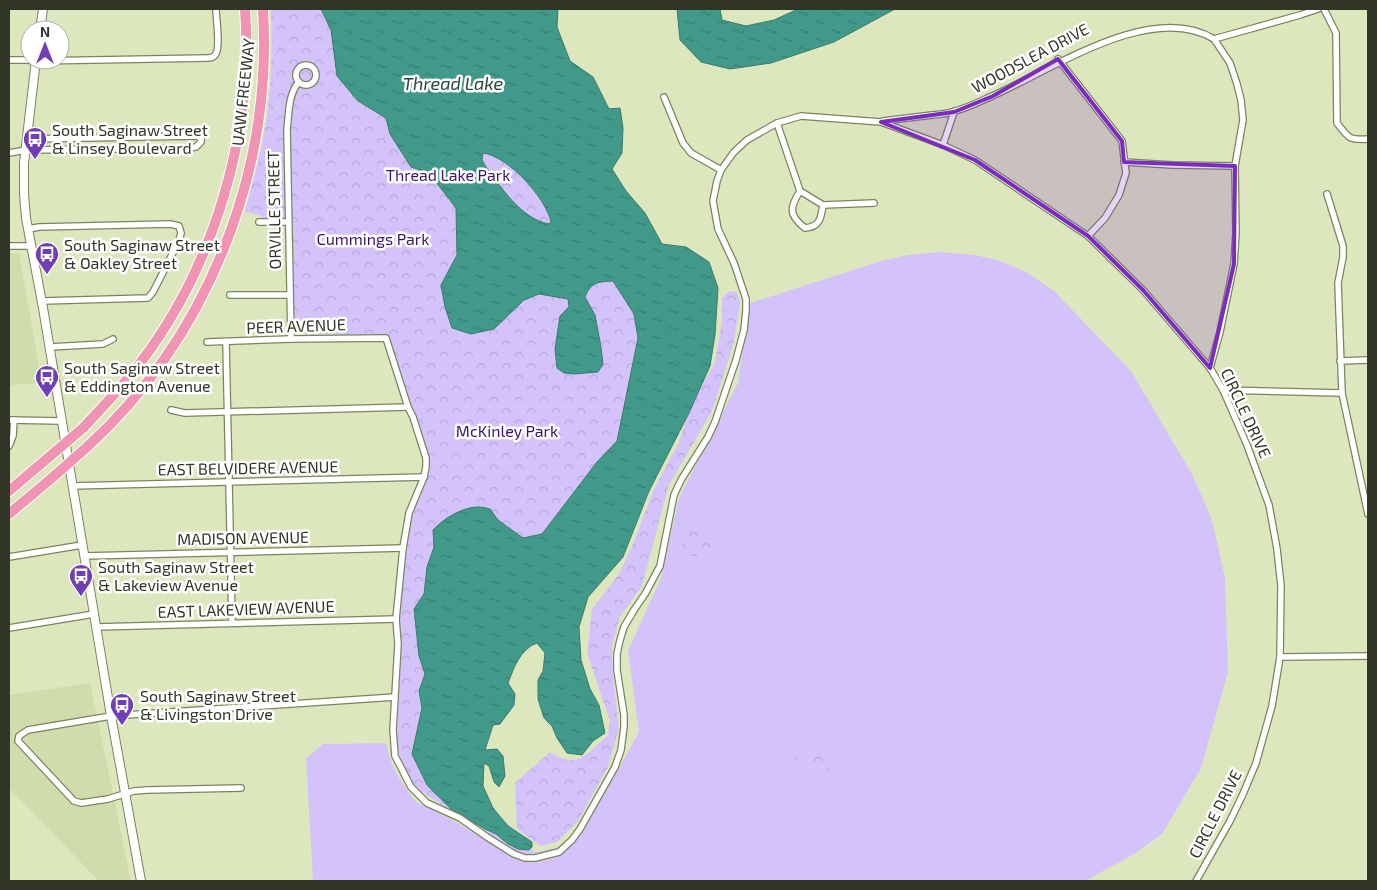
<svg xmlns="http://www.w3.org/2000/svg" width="1377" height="890" viewBox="0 0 1377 890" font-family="'Exo 2',sans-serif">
<defs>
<pattern id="forest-crowns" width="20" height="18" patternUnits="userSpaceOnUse" patternTransform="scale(1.25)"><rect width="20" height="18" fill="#d4c3fb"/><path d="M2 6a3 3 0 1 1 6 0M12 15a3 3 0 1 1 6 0" fill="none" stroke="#b6a8d7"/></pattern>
<pattern id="water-ripples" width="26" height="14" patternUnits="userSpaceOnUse" patternTransform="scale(1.25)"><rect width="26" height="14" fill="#419a89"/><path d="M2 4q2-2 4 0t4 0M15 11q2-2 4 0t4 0" fill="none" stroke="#377e70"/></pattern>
</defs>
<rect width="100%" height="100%" fill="#dde7bd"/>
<g fill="#d0dcab">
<path d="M19,253L42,383L9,385V254Z"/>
<path d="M90,683L131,881H99L9,788V695Z"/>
</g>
<path fill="#d4c3fb" d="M940,252L974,255L998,260L1026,272L1053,290L1131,371L1192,474L1212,520L1225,578L1228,672L1201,768L1162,834L1134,854L1085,881H313L306,758L323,744L386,743L391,761L398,776L415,801L454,821L504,849L538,852L572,844L584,830L639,732L628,651L661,578L679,498L738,383L750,303L881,261L908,255Z"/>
<g fill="url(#forest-crowns)">
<path d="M271,9H558L557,27L570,61L593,77L609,109L620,108L623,128L622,153L612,169L626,191L645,213L662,244L686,247L709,262L718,288L715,335L710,366L696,397L715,362L722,321V298L729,291L737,292L740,302L734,342L717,396L711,413L669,485L642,586L620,617L612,646L613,676L619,728L608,767L578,821L557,842L541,846L517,829L515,783L550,752C579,771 588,752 608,735L610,721L587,653L592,609L619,574L633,544L654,489L678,444L688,415L649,491L623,557L588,597L579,627L581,660L590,689L599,705L605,733L593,741L582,755L567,753L557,738L552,726L544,718L538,699V680L543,671L545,653L537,643C520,649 514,667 508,683L515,694L514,705L500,724L493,725L485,750L497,749L503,756L505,776L499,787L494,782L489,766L484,763C483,771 482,780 483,787C489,812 512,829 532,842L531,849L537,854L519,853L506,847L475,823L445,807L420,791L409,779L400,760L397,744L399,669V605L410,520L427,476L430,463L389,335L294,334L292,227L257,226L262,216L245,212C255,174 266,136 269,97C272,67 272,38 271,9Z"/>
<path d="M687,521L717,528L709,560L679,553Z"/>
<path d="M801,751C812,749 825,752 831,763L829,771L824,774L819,773L817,763L813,760L804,763L796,760V755Z"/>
</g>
<g fill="url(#water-ripples)" stroke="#3c7c6b" fill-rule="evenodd">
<path d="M321,9H558L557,27L570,61L593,77L609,109L620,108L623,128L622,153L612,169L626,191L645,213L662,244L686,247L709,262L718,288L715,335L710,366L689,413L649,491L623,557L588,597L579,627L581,660L590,689L599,705L605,733L593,741L582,755L567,753L557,738L552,726L544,718L538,699V680L543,671L545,653L537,643C520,649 514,668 508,683L515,694L514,705L500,724L493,725L485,750L497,749L503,756L505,776L499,787L494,782L489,766L484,763L483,786L493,808L508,826L532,842V847L529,850L518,849L508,844L496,834L485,829L451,809L427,785L412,754L422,708L419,691L425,674L419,656L414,609L424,594L427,567L434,547L433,530C443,519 462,507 478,507C482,507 487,508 490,509L498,520L523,538L542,534L597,462L617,441L638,338L634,314L613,281C598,282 591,282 585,297L595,315L601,347L603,364L598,372L574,374L564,373L557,368L555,349L560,316L569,307L568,299L539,294L524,300L494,329L471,334L452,328L445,307L441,285L457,255L456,208L429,173L411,167L390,134L386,118L358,101L337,76L331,30ZM483,153C508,156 546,198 551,222L549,224C521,219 500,186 484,164L482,160Z"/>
<path d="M677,9H720L722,20L746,26L774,20L798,9H895L834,42L771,63L730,69L701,62L680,40Z"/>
</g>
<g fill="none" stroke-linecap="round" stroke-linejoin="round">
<g stroke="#7b845e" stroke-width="8">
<g id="street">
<path d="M1324,9L1336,33L1337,123C1349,139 1349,140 1368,139"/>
<path d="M1058,59L1122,141L1126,173L1119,195L1105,218L1088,236"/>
<path d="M9,60H26L36,61L208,58C211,58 213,58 215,55C221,49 216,18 216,9"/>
<circle cx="306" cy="75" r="10"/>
<path d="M664,97L683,143L691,153L721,170"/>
<path d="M883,121C900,119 916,117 932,115C940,114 948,114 955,111C967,108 979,102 990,97C1050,71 1151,0 1214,39L1300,15L1318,9"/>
<path d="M777,123L800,191C790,207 788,215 805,228C820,227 821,218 823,205"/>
<path d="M943,145L954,112"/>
<path d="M9,153L26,150L189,148L196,147L201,142V138L197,136L27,139"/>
<path d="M1124,162L1172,165L1235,166"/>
<path d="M800,191L823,205L874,203"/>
<path d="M1327,194L1343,246V257L1338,283L1342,393L1368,514"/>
<path d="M259,222H288"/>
<path d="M28,229L39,227L170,224L179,226L181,233L179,241L153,292L148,298L42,301"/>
<path d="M9,246H31"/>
<path d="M230,295H290"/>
<path d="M291,339L287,129C289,114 288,94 299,82"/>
<path d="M207,342L291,339L386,338L408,407L413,417L426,458V467L424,477L409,513L403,548L396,619L398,644L393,730L395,756L411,787L427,803L460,818L487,837L514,854L525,858H535L559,852L572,840L580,829L615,767L621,750L624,727V715L617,670V654L620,640L624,627L634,610L645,594L660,566L674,495L681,480L708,437L715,422L736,360L744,330L746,310V299L734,263L718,229L713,201L717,181L721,170L734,152L747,140L777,123L801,116L881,122L943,145L975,160L1088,236L1143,290L1210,368L1223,390L1247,445L1269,505L1277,549L1281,586L1280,657L1272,706L1256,763L1243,794L1230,821L1196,881"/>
<path d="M226,342L232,623"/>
<path d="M50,347L103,344L113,339"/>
<path d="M1340,361L1368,360"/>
<path d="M1210,368L1220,332L1234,264L1236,233L1235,166L1243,120L1241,100L1237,84L1230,63L1214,39"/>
<path d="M1223,390L1342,393"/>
<path d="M171,410L185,413L408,407"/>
<path d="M9,420L61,421"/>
<path d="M9,446L13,436L14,420"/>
<path d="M72,486L424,477"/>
<path d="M84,556L403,548"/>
<path d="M9,557L82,545"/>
<path d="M96,627L396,619"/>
<path d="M9,628L94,614"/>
<path d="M1280,657L1368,656"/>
<path d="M241,788L147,790L134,791L108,799L81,803L74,801L18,741L19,736L28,730L111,716L395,697"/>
</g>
</g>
<g stroke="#7b845e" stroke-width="10">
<g id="secondary">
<path d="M40,30L43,9"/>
<path d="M36,60L24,163V194L26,218L43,308L110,710L141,881"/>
</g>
</g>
<g stroke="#fff" stroke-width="12">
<g id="highway">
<path d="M83,428C103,407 123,386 141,362C215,264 254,132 245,9"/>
<path d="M87,447C208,337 273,172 263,9"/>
<path d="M9,491L49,457"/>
<path d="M9,514L53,477"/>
</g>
</g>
<use href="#street" stroke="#fff" stroke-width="5.5"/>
<use href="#secondary" stroke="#fff" stroke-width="8"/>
<use href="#highway" stroke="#ef95b3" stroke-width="10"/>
<g stroke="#fff" stroke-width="12" stroke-linecap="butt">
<g id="highway-bridge">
<path d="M49,457L83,428"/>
<path d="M53,477L87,447"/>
</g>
</g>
<use href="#highway-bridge" stroke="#ef95b3" stroke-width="10"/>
</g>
<path fill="#7b2cbf" fill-opacity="0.2" stroke="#7b2cbf" stroke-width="4" stroke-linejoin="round" d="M1058,59L1122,141L1124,162L1235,166L1234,264L1210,368L1143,290L1088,236L975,160L881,122L954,112L993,96Z"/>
<defs>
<g id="bus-pin" transform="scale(1.25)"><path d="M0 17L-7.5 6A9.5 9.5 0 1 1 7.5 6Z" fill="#703fb6" stroke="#fff"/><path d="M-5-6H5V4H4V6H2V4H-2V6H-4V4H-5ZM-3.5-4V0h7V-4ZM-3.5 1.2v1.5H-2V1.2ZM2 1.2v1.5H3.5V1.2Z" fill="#fff"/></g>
</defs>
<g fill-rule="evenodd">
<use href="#bus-pin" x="35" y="139"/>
<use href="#bus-pin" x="47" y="254"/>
<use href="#bus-pin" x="47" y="377"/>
<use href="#bus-pin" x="81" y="576"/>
<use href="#bus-pin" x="122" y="705"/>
</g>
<g text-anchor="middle" stroke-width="5" stroke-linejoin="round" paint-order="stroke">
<g font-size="16" fill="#313525" stroke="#fff">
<text transform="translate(1030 58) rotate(-28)" y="6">WOODSLEA DRIVE</text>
<text transform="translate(243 92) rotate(-84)" y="6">UAW FREEWAY</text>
<text transform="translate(274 210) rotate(-91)" y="6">ORVILLE STREET</text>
<text transform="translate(296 326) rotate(-2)" y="6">PEER AVENUE</text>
<text transform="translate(1246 413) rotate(65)" y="6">CIRCLE DRIVE</text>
<text transform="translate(248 468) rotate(-1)" y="6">EAST BELVIDERE AVENUE</text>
<text transform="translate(243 538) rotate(-1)" y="6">MADISON AVENUE</text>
<text transform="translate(246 609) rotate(-2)" y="6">EAST LAKEVIEW AVENUE</text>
<text transform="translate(1215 814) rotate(-63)" y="6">CIRCLE DRIVE</text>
</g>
<g font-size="16" fill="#313525" stroke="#fff" text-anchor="start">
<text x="52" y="136">South Saginaw Street<tspan x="52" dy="18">&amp; Linsey Boulevard</tspan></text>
<text x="64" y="251">South Saginaw Street<tspan x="64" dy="18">&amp; Oakley Street</tspan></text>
<text x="64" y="374">South Saginaw Street<tspan x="64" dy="18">&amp; Eddington Avenue</tspan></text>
<text x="98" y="573">South Saginaw Street<tspan x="98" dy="18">&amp; Lakeview Avenue</tspan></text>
<text x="140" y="702">South Saginaw Street<tspan x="140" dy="18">&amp; Livingston Drive</tspan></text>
</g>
<g font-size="16" fill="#3d146e" stroke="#fff">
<text x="448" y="181">Thread Lake Park</text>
<text x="373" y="245">Cummings Park</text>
<text x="507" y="437">McKinley Park</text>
</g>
<g font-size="18" font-style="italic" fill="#27433c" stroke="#fff">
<text x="453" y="90">Thread Lake</text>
</g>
</g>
<rect width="1377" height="890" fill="none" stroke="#313525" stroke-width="20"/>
<g transform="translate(45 45)"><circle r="24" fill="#ffffff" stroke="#adaea8"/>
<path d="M0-4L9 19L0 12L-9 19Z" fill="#703fb6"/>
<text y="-8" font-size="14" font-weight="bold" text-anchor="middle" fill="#313525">N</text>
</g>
</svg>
